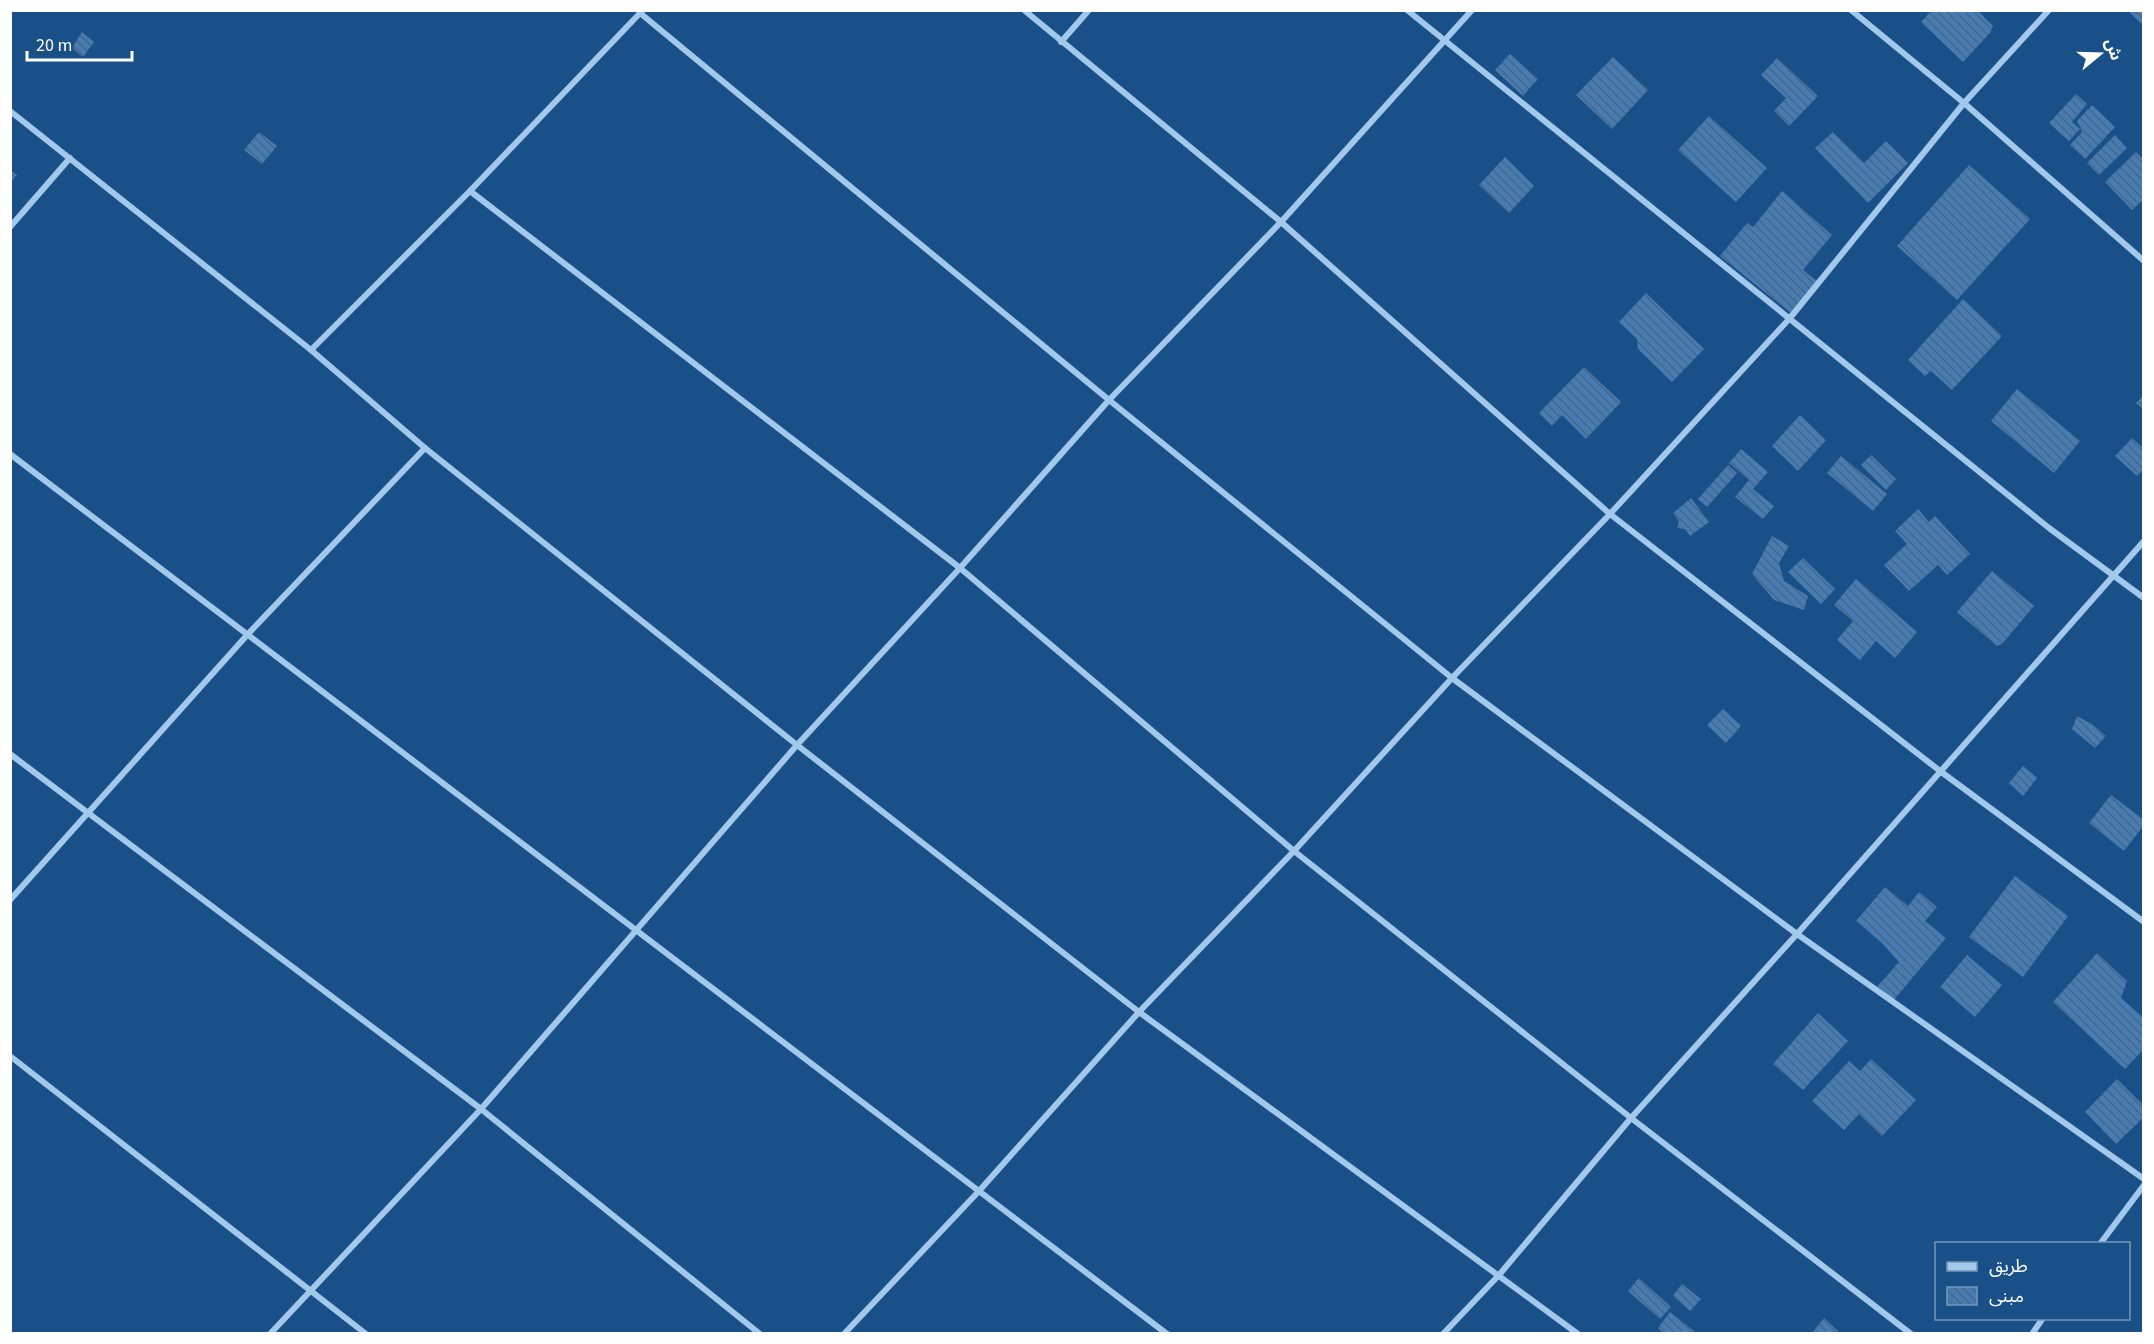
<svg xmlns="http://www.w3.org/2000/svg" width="2154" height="1344" viewBox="0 0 2154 1344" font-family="'Source Sans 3','Noto Sans Arabic',sans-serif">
<defs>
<pattern id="building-back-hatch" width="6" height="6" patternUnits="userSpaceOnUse" patternTransform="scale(1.5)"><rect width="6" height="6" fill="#477cb2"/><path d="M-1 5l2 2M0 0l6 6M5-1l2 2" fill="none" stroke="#496684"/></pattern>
</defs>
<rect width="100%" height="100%" fill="#1a5088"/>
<g fill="url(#building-back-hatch)">
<path d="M1932,10H1977L1993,26L1990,33L1963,62L1921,22Z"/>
<path d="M2127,10H2144V26Z"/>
<path d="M82,32L94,42L83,57L72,48Z"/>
<path d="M1510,54L1538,79L1523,96L1495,70Z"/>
<path d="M1613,57L1648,90L1612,129L1576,95Z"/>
<path d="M1777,58L1818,96L1789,126L1774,111L1786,98L1761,75Z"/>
<path d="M2076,94L2087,104L2072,122L2080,129L2069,141L2049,123Z"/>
<path d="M2092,105L2115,127L2085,159L2070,145L2082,132L2077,121Z"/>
<path d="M1709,116L1767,168L1736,202L1678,150Z"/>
<path d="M259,132L277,146L262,164L244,150Z"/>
<path d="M1833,132L1864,163L1886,141L1908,163L1868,203L1815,148Z"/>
<path d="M2115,135L2127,148L2099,175L2087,163Z"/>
<path d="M2136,152L2144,160V199L2132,210L2105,182Z"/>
<path d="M1505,157L1534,186L1509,213L1479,185Z"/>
<path d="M1969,165L2030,219L1957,300L1897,246Z"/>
<path d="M10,170L17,175L10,183Z"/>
<path d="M1782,191L1832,235L1803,270L1817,281L1791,313L1720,256L1747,223L1753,227Z"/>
<path d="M1646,293L1704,349L1672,382L1638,349L1637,339L1619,322Z"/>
<path d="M1963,299L2002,336L1952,390L1931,371L1925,376L1908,360Z"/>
<path d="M1584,367L1621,402L1586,439L1562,415L1552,426L1539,413Z"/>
<path d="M2017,389L2080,441L2054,473L1991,421Z"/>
<path d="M2144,395V410L2136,403Z"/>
<path d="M1800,415L1826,440L1798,471L1772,446Z"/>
<path d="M2132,438L2144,449V469L2137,476L2115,456Z"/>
<path d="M1741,449L1768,472L1753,489L1774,506L1763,519L1735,497L1749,480L1729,463Z"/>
<path d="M1871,455L1896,479L1886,490L1861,465Z"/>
<path d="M1841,456L1887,494L1873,511L1827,473Z"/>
<path d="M1728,465L1737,473L1707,507L1698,499Z"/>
<path d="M1691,498L1709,522L1690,536L1685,529L1677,528L1679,521L1673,513Z"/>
<path d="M1918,509L1929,522L1935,516L1970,554L1947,575L1938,565L1909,591L1884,565L1907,544L1895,531Z"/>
<path d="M1772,536L1789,546L1779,563L1784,581L1808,596L1804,610L1774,600L1752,574Z"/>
<path d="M1803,558L1835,589L1821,604L1788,572Z"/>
<path d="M1992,571L2034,606L2002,644L1997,646L1957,612Z"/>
<path d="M1856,579L1917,632L1895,658L1876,641L1860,660L1837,640L1853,621L1834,605Z"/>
<path d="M1723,709L1741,726L1726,743L1707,725Z"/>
<path d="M2077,716L2093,725L2106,736L2095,748L2072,729Z"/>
<path d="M2023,766L2037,778L2023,796L2009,783Z"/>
<path d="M2111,795L2144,820V825L2124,851L2089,823Z"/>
<path d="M2015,876L2068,916L2023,977L1969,937Z"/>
<path d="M1885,887L1908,906L1919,892L1937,907L1925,921L1946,938L1892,1002L1876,988L1899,962L1882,943L1856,921Z"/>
<path d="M2097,953L2127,981L2121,998L2144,1018V1049L2125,1069L2053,1002Z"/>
<path d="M1967,955L2002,985L1975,1017L1940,987Z"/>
<path d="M1818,1013L1848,1041L1803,1090L1773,1064Z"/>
<path d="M1871,1059L1916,1100L1882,1136L1859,1114L1844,1130L1812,1101L1849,1061L1860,1071Z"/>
<path d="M2117,1079L2144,1106V1117L2116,1144L2085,1112Z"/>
<path d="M1639,1278L1671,1307L1660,1319L1628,1291Z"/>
<path d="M1682,1284L1701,1299L1690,1311L1673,1296Z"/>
<path d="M1670,1312L1694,1331L1692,1334H1664L1658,1328Z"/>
<path d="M1824,1318L1838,1331L1836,1334H1811Z"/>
</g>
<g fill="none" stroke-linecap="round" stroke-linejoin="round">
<g stroke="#a2c8ec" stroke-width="6">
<path d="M1024,10L1281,222L1610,514L1940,771L2144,922"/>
<path d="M1407,10L2049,528L2144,598"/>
<path d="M1851,10L1964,103L2144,261"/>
<path d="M640,13L1109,400L1452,678L1797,934L2144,1179"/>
<path d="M1061,42L1089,10"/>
<path d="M10,111L311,350L425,448L797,745L1139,1012L1578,1334"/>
<path d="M470,191L960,568L1294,851L1631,1118L1911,1334"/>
<path d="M10,227L70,158"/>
<path d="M311,350L470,191L642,11"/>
<path d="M10,454L1167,1334"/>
<path d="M10,754L481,1109L760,1334"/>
<path d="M10,900L248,634L425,448"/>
<path d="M10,1056L366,1334"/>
<path d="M2100,1244L2144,1185"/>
<path d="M270,1334L481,1109L797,745L960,568L1109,400L1281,222L1472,10"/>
<path d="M844,1334L979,1191L1139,1012L1294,851L1452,678L1610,514L1790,318L1964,103L2049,10"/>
<path d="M1443,1334L1499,1275L1631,1118L1797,934L2144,541"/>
<path d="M2032,1334L2043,1318"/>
</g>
</g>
<rect width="2154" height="1344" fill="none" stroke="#ffffff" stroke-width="24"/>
<rect x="1935" y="1242" width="195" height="78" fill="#1a5088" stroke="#7696b8" stroke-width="1.5"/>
<rect x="1947" y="1262" width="30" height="9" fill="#a2c8ec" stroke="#7696b8" stroke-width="1.5"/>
<text x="1989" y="1272" font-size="18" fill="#ffffff">طريق</text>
<rect x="1947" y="1287" width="30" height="18" fill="url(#building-back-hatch)" stroke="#7696b8" stroke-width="1.5"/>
<text x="1989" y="1302" font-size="18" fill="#ffffff">مبنى</text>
<g transform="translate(2100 54) rotate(71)" stroke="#1a5088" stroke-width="4.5" paint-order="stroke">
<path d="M0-4.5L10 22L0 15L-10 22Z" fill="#ffffff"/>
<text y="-9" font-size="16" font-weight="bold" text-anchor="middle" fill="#ffffff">ش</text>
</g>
<path d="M27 51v9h105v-9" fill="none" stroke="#ffffff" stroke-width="3"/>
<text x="36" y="51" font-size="18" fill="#ffffff" stroke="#1a5088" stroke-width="4.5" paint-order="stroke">20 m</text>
</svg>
